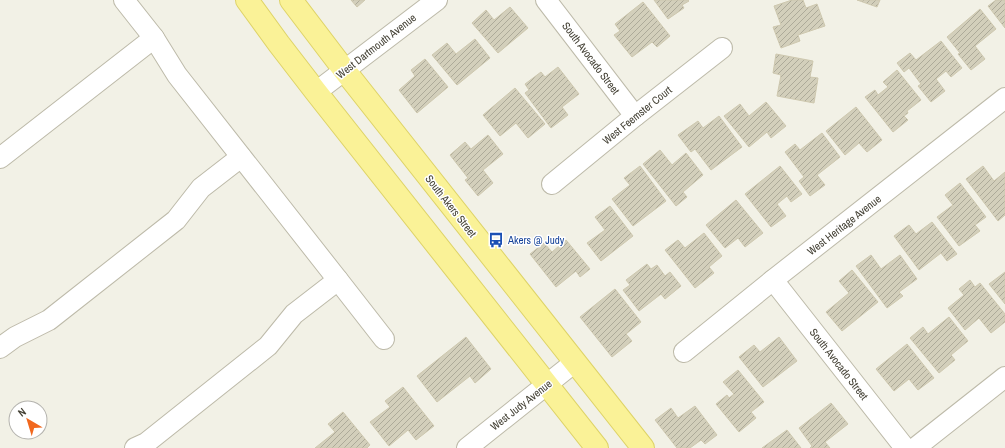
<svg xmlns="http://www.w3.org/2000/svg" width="1005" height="448" viewBox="0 0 1005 448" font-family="'Archivo Narrow',sans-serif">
<defs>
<pattern id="building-hatch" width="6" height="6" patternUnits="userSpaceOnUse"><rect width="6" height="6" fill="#d3cfbb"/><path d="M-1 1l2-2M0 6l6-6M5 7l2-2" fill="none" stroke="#adaa99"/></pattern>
</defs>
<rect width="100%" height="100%" fill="#f2f1e6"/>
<g fill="url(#building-hatch)" stroke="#cec8af">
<path d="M351,0H365L357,7Z"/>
<path d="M654,0H688L689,1L682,5L684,8L668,19Z"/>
<path d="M792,0H803L806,8L817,4L825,26L798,35L800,41L781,48L773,27L781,25L774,6Z"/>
<path d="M857,0H880L877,7Z"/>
<path d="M996,0H1005V28L988,6Z"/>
<path d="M643,2L670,36L657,47L652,42L632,57L614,35L620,31L615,24Z"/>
<path d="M510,7L528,28L498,53L472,23L486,10L494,20Z"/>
<path d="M980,9L996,29L975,46L985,59L971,70L958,54L960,53L947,37Z"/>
<path d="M475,39L490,58L457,85L432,55L447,43L456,54Z"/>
<path d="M941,41L962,68L951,77L946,71L936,79L945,91L931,102L918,86L921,84L909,68L904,72L897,63L910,53L916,60Z"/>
<path d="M776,54L813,61L810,77L818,78L814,103L777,96L781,75L773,73Z"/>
<path d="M425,59L448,87L417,113L399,90L415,76L411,70Z"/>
<path d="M558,67L579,94L562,107L568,115L551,128L525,93L529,90L525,84L541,72L545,77Z"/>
<path d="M897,70L921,100L907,111L908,113L904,116L908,120L893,132L865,97L875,90L878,95L888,87L883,82Z"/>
<path d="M515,88L545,124L528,138L516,123L500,136L483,115Z"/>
<path d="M766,102L786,126L771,138L767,132L749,147L724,116L740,104L749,116Z"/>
<path d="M856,107L882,140L867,152L859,143L845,155L826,131Z"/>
<path d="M719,116L742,147L711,170L695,149L691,152L678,135L698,121L703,128Z"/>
<path d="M822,133L840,157L817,175L825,185L810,196L799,181L804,177L785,152L795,144L800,150Z"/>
<path d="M488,135L503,154L483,170L493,183L478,196L465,180L468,178L450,155L465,142L471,149Z"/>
<path d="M660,150L672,165L686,153L703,175L683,192L687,197L676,206L643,164Z"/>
<path d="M640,166L666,201L633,226L612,199L630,185L624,178Z"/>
<path d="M780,166L802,194L791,202L787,196L777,204L786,216L771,227L745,194Z"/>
<path d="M983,166L994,181L1005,172V215L998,221L966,179Z"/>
<path d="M960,183L986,217L975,225L980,231L959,246L937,217L953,205L945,195Z"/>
<path d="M736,200L763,233L745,247L738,238L725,248L706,225Z"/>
<path d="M610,206L633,236L601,261L587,243L605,230L595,217Z"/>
<path d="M932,222L957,254L947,261L941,253L919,270L894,236L909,225L916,234Z"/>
<path d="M704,233L722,256L709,267L714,273L695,288L665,250L678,240L685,248Z"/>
<path d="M566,240L590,269L580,277L576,271L556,287L530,254L544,243L552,252Z"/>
<path d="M871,255L881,269L900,255L917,279L899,292L903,296L887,308L856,266Z"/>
<path d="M647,264L651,269L657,265L665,276L670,272L681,286L665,299L661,294L639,311L623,290L630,285L626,280Z"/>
<path d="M852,270L878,302L842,331L826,312L849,293L839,281Z"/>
<path d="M1005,272V304L989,284Z"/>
<path d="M970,280L975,287L980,283L1005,314V322L991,333L979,318L965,330L948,308L964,295L959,289Z"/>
<path d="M615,289L641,322L626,334L632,341L612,357L580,317Z"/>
<path d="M949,317L968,341L951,355L955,360L939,373L910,338L923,327L928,334Z"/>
<path d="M466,337L491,369L475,383L470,376L437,402L417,376Z"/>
<path d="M779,337L797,361L763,387L739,357L754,345L760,352Z"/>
<path d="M907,344L934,378L918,390L909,379L894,391L876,369Z"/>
<path d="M738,370L764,402L751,412L756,418L739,432L716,404L727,395L729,398L734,394L723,382Z"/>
<path d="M403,387L434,426L416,440L408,430L389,446L370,422L390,407L385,401Z"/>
<path d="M831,403L848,424L825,442L830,448H810L812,446L799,428Z"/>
<path d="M695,406L717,435L705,444L701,440L690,448H677L655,420L671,408L678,418Z"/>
<path d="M343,412L370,445L367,448H315L335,432L328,424Z"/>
<path d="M787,430L801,448H762Z"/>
</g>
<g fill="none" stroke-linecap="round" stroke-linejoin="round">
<g stroke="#bdbaa9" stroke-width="22">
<g id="minor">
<path d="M124,0L154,38L177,75L338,280L294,314L268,346L146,443L135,448"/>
<path d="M546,0L635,116"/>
<path d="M316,92L437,0"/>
<path d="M0,158L154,38"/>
<path d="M552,184L635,116L722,48"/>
<path d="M338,280L384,339"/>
<path d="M773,280L905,448"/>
<path d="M0,348L15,337L49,320L176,220L201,188L241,157"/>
<path d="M684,352L773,280L1005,98"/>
<path d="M467,448L575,362"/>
<path d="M915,448L1005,377"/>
</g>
</g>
<g stroke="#ded367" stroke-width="24">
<g id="major">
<path d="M247,0L279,44L316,92L597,448"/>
<path d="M291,0L345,71L643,448"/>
</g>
</g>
<use href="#minor" stroke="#fff" stroke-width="20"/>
<use href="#major" stroke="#faf297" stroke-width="22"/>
</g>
<defs>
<g id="bus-bare" transform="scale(1.2)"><path d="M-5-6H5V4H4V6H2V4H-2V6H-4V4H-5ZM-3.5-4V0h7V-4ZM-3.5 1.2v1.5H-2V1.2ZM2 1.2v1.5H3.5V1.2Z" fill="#1a4fb4" stroke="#fff" stroke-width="2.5" paint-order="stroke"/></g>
</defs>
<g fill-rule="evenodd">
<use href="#bus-bare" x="496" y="240"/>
</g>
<g text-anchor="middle" stroke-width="3" stroke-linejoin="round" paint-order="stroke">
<g font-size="11" fill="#444135" stroke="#fff">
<text transform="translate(376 46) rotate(-38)" y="4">West Dartmouth Avenue</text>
<text transform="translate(591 58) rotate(53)" y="4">South Avocado Street</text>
<text transform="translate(637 115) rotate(-39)" y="4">West Feemster Court</text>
<text transform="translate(451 206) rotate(52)" y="4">South Akers Street</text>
<text transform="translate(844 225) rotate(-38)" y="4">West Heritage Avenue</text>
<text transform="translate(839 364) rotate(52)" y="4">South Avocado Street</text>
<text transform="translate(521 405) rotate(-38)" y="4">West Judy Avenue</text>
</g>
<g font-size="11" fill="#164399" stroke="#fff" text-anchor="start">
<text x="508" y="244">Akers @ Judy</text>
</g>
</g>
<g transform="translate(28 420) rotate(322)"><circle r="19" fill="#ffffff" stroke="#b4b3ae"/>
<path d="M0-3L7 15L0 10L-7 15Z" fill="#f1681e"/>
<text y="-6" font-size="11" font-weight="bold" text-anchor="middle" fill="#444135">N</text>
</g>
</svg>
